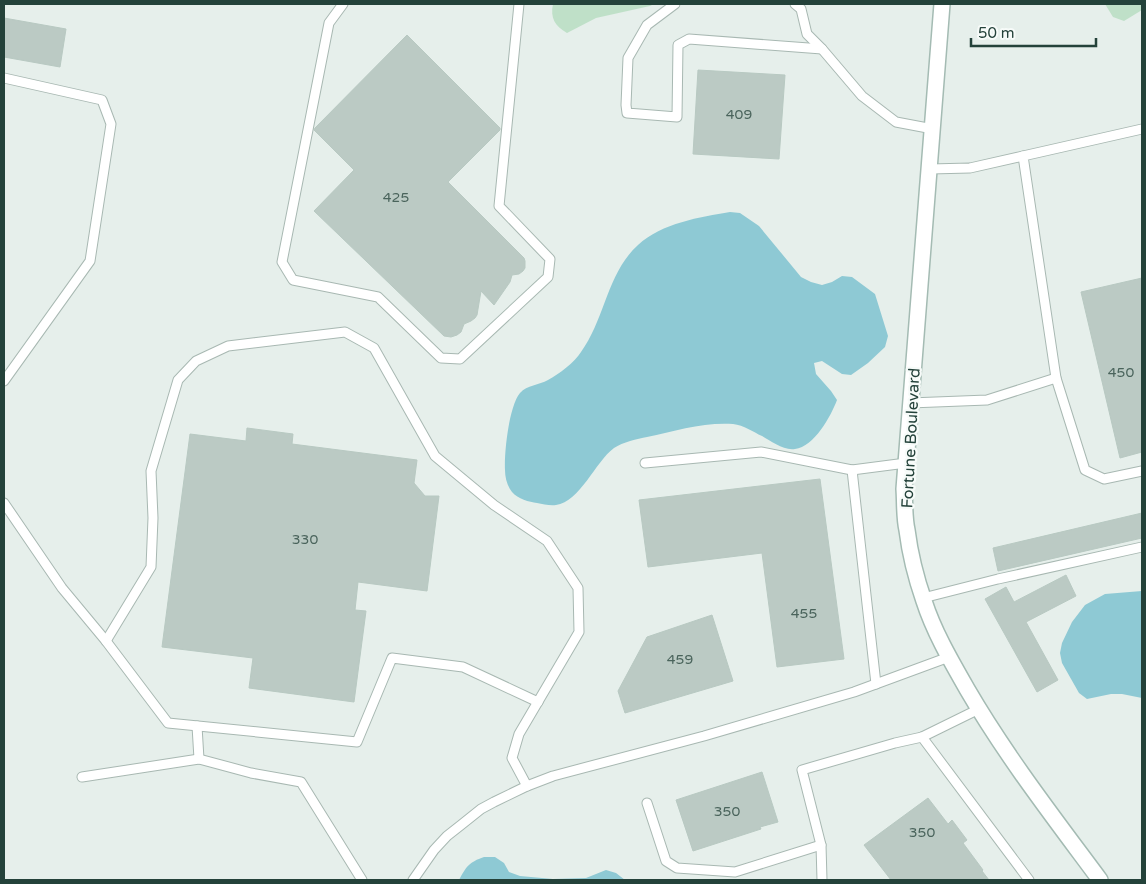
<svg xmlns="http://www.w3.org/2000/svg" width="1146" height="884" viewBox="0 0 1146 884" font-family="'Varela Round',sans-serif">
<rect width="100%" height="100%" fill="#e6efeb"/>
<g fill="#bfe0c8">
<path d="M553,4H654L650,6L596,18L567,33C555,26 550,18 553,4Z"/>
<path d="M1105,4H1142V10L1124,21L1113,17Z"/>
</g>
<g fill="#8ec9d4">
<path d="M730,212L740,213L759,226L801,277L811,282L822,285L832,282L842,276L852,277L875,294L888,336L885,347L868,363L851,375L842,374L822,361L814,363L816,374L831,391L837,400C831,416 814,447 795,449C784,451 771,441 762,436C753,432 744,425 733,424C704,422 675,431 647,437C637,439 623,442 614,448C595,462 580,502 556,505C550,506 543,504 537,503C529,502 518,499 512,492C507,486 505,477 505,470C504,453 509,406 520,393C527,385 539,385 548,380C559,374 575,362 581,352C605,319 607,273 638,245C662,223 700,217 730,212Z"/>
<path d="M1142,591V698L1122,694H1111L1087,699L1079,693L1062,663L1060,653L1062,643L1072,622L1085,605L1105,594Z"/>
<path d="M484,857H495L504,863L509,872L520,876L553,879L586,878L606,870L616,873L625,880H459C466,867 469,862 484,857Z"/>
</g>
<g fill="#bbcac4" stroke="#b8c9c2">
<path d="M4,18L66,29L60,67L4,57Z"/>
<path d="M407,35L500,128V130L448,182L524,258L525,261V268L523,271L519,274L512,275L510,282L494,305L481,291L477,315L475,318L471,321L464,324L461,332L457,335L451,337L444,336L314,211L354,170L314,130L315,128Z"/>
<path d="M698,70L785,75L779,159L693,154Z"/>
<path d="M1142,278V452L1120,458L1081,292Z"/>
<path d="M247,428L293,434L292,444L417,460L414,483L425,496H439L427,591L358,582L355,610L366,611L354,702L249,688L253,658L162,647L190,434L246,441Z"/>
<path d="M820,479L844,659L777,667L762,553L648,567L639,500Z"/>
<path d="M1142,513V538L998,571L993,548Z"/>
<path d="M1066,575L1076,596L1026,622L1058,680L1037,692L985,599L1006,587L1014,602Z"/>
<path d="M712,615L733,681L625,713L618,691L647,637Z"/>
<path d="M762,772L778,822L760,827L761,829L693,851L676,800Z"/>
<path d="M928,798L948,824L952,820L967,840L963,843L983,870L982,871L989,880H891L864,845Z"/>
</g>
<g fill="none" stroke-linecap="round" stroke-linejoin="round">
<g stroke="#a8b8b2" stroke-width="11">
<g id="lane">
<path d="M343,4L329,23L282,262L293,280L378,297L441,358L460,359L548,277L550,259L499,206L519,4"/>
<path d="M675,4L647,25L628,58L626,105L627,113L677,117L678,45L689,39L822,49"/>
<path d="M795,4L801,9L807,34L822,49L862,96L896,122L933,129"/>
<path d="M4,78L102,100L111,124L90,261L4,381"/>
<path d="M1142,129L1023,156L1056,378L1085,470L1104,479L1142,471"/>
<path d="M930,169L970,168L1023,156"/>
<path d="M910,403L987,400L1056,378"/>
<path d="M645,463L761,452L852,470"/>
<path d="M4,503L62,588L106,641L168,723L357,742L392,658L463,667L538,702"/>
<path d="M923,598L998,579L1142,547"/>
<path d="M106,641L151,567L153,518L151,471L178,380L196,361L228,346L345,332L374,348L435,456L494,505L547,541L578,588L579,632L519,734L512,758L527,786"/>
<path d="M876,684L852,470L906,463"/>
<path d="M197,726L199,759"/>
<path d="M922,737L1029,880"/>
<path d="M82,777L199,759L251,773L301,782L362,880"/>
<path d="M647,803L666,861L677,868L735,872L821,845"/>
<path d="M413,880L434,850L447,836L461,825L481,809L494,802L527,786L553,776L704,736L854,692L949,657"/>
<path d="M822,880L821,845L802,770L895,743L922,737L979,709"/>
</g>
</g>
<g stroke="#a4bbb3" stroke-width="18">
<path id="secondary" d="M942,4L904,489C905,502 904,517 907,530C910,554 916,578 924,601C934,632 951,661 967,689C1006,756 1054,818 1100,880"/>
</g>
<use href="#lane" stroke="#fff" stroke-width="9"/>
<use href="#secondary" stroke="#fff" stroke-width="15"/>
</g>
<g text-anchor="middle" stroke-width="4.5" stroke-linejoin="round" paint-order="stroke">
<g font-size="14" fill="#4a645c">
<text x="739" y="119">409</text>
<text x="396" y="202">425</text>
<text x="1121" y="377">450</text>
<text x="305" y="544">330</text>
<text x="804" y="618">455</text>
<text x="680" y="664">459</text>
<text x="727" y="816">350</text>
<text x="922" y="837">350</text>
</g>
<g font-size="16" fill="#24423a" stroke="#f7fbf9">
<text transform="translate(910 438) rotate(-87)" y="6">Fortune Boulevard</text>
</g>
</g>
<rect width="1146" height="884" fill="none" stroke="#24423a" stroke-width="10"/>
<path d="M971 38v8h125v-8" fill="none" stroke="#24423a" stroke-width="2.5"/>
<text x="978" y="38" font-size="15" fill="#24423a" stroke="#f7fbf9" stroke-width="4" paint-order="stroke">50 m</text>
</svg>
